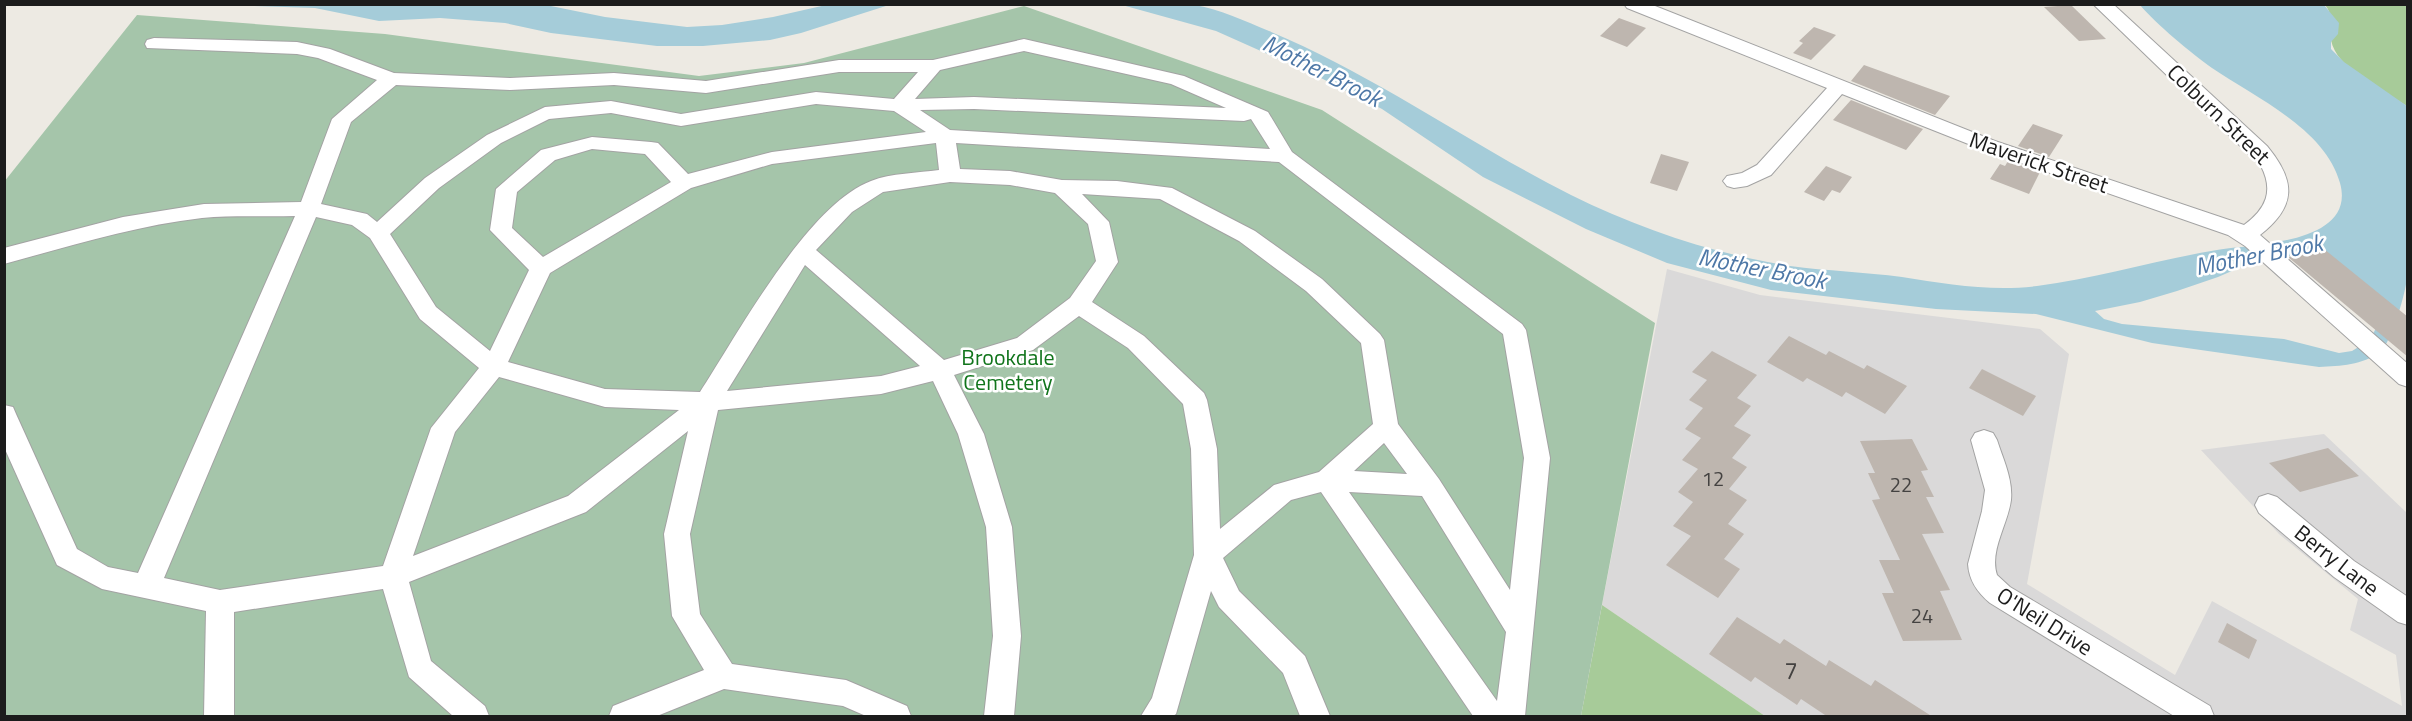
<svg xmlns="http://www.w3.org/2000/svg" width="2412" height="721" viewBox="0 0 2412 721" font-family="'Titillium Web',sans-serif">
<rect width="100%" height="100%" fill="#edeae3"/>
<path fill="#dad9d9" d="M1667,269L1760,295L2040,329L2069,354L2027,584L2175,675L2212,601L2402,706L2396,655L2350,630L2358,599L2279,534L2201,450L2324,434L2407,513V716H1765L1602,605Z"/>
<g fill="#a7cb99">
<path d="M2325,5H2407V106C2385,92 2336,69 2331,40C2328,27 2334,15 2325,5Z"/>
<path d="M1602,605L1765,716H1581Z"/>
</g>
<path fill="#a5c5aa" d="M1024,6L1322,110L1655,323L1581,716H5L4,182L137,15L385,34L699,76L804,63Z"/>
<g fill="#a5ccd9" fill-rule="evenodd">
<path d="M222,5H546L605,17L687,27L722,25L773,17L826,5H889L801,33L770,40L703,46H657L551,33L505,23L440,18L379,21L315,8Z"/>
<path d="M1122,5C1145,5 1171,1 1194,5C1219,9 1245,21 1269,31C1375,75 1468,143 1571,195C1640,229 1714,254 1790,266C1827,271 1865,272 1902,277C1946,284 1992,292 2037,286C2098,278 2157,260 2217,250C2253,244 2357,244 2340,183C2325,128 2254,97 2212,68C2191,53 2156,24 2140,5H2324L2339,23L2338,34L2331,42V49L2344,62L2407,106C2407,162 2411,220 2407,276C2407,289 2391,344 2380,352C2362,365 2341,366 2319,367L2152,343L2036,314L1936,309L1771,290L1667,263L1586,229L1483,177L1382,109L1315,75L1216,31ZM2298,255L2379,322L2370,340L2352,351L2339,353L2284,339L2122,324L2104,319L2095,311L2140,302L2177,291L2218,277L2255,261Z"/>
</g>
<g fill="#beb6af">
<path d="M2071,5L2106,39L2079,41L2044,7Z"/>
<path d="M1619,18L1646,28L1627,47L1600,36Z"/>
<path d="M1814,27L1836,35L1811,60L1793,53L1803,43L1799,41Z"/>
<path d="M1864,65L1922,86L1950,96L1935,115L1851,81Z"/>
<path d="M1851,100L1923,129L1906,150L1833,120Z"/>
<path d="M2033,124L2063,135L2049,157L2018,146Z"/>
<path d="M1661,154L1689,162L1677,191L1650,183Z"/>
<path d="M2008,161L2040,172L2029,194L1990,179L2000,164L2005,166Z"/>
<path d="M1826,166L1852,177L1840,193L1832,190L1824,201L1804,192Z"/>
<path d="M2324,249L2408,317V357L2288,257Z"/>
<path d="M1789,336L1826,355L1829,351L1864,369L1867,365L1907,386L1885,414L1846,392L1842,397L1807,378L1803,382L1767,362Z"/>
<path d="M1712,351L1757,375L1737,398L1751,406L1734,426L1751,435L1732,458L1747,467L1729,489L1747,500L1728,524L1744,534L1724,559L1740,569L1718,598L1666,565L1691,536L1673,526L1693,502L1678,492L1698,469L1682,460L1701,438L1685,429L1703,408L1689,400L1707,380L1692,372Z"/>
<path d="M1982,369L2036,396L2023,416L1969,388Z"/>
<path d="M1912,439L1928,470L1921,471L1934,497H1926L1944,533L1922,534L1950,590L1940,591L1962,640L1903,641L1882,593H1894L1879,560H1900L1872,500L1880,499L1868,473H1875L1860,441Z"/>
<path d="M2328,448L2359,476L2300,492L2269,463Z"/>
<path d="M1737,617L1780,644L1784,639L1826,666L1829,660L1871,686L1875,680L1933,717H1828L1801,699L1797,705L1755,677L1751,682L1709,654Z"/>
<path d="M2227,623L2257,640L2249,659L2218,642Z"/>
</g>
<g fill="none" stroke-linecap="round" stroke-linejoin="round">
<g stroke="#a3a3a3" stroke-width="2">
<g id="minor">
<path d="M1624,4H1650L1995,141L2244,225C2266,209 2274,191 2261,166L2093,4H2113L2267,146C2296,181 2297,206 2260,235L2408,364V387L2399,384L2245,246L2228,235L1981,149L1842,94L1771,175L1747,186L1734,188L1727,186L1723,181L1727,176L1742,173L1757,165L1827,88L1627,8Z"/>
<path d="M154,38L297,42L330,49L394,73L510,78L614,73L706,81L839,60H933L1024,39L1184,76L1268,112L1292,152L1522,324L1526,330L1550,458L1525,716H1473L1321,492L1291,500L1223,558L1239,591L1305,656L1330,716H1300L1283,673L1219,607L1211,591L1176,714L1173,716H1141L1152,698L1194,555L1191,449L1183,404L1128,348L1079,316L1033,350L954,375L984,434L1012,527L1021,636L1014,716H984L993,636L986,527L958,434L933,381L881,394L718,410L690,534L700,614L732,664L846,680L907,706L911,716H866L843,706L724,689L657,716H609L613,706L704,670L672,616L664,534L688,431L586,512L409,582L431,661L485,706L489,716H453L409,677L383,589L234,612V716H204L206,611L102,589L57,565L4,447V405L13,407L16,414L77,549L108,567L138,573L295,216C265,217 233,215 202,218C134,226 70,246 4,264V248L123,217L204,204L301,202L332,119L377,80L318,58L297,54L147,48L145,44L147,40ZM1024,51L1171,84L1226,108L974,97L915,99L940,70ZM839,72H918L894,99L816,92L681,114L611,101L545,107L487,135L425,178L377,222L367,214L321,204L351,122L396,85L510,90L614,85L706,93ZM816,104L894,111L926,132L772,152L688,174L658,143L651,142L592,137L541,150L496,189L490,230L529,270L490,351L436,307L390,234L439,188L501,143L549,119L611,113L681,126ZM974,109L1244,121L1251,119L1270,149L950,130L920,110ZM936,143L939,170C918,173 891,173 871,181C807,205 738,334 700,392L605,389L508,362L550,273L691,188L772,164ZM956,143L1279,162L1503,334L1524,458L1510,590L1439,479L1398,424L1384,340L1380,334L1322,279L1255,231L1172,188L1117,181L1062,180L1010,171L960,169ZM592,149L645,154L671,182L543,257L512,228L517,192L555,160ZM950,182L1010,185L1055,193L1088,224L1096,261L1070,298L1017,338L944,360L816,250L852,212L883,192ZM1082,194L1160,199L1239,241L1306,291L1361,343L1373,424L1319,472L1274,485L1220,529L1217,449L1207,400L1204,393L1144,336L1092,302L1118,262L1109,222ZM316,217L352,225L370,238L420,319L479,368L431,428L383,566L220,590L164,578ZM805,265L920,366L881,376L727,391ZM499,377L605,407L679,410L568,496L413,556L455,432ZM1384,443L1407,474L1354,471ZM1349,492L1422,496L1506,632L1497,701Z"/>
<path d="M1984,430L1993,433L1997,440C2003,459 2013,479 2011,500C2008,524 1989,551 1997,575L2010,587L2210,706L2214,716H2174L1990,603C1978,593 1969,581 1968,564L1982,511L1985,490L1971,440L1975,433Z"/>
<path d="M2268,494L2277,497L2354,561L2408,597V625L2398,622L2334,577L2259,513L2255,505L2259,497Z"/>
</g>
</g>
<use href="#minor" fill="#fff" fill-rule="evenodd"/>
</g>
<g text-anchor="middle" stroke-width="5" stroke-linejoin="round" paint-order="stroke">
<g font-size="20" fill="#444241">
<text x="1713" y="486">12</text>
<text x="1901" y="492">22</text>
<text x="1922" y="623">24</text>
</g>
<g font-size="22" fill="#1c1c1c" stroke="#fff">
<text transform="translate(2219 114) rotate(44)" y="8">Colburn Street</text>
<text transform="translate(2039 162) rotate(19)" y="8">Maverick Street</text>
<text transform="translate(2337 560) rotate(38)" y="8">Berry Lane</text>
<text transform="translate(2045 621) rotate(32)" y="8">O'Neil Drive</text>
</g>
<g font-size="22" fill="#10741b" stroke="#fff">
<text x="1008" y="365">Brookdale<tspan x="1008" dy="25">Cemetery</tspan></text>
</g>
<g font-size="24" font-style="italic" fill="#4e78a7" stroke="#fff">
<text transform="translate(1322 71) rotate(27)" y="8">Mother Brook</text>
<text transform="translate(2259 255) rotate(-11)" y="8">Mother Brook</text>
<text transform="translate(1762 269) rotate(11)" y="8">Mother Brook</text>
</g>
<g font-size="24" fill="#444241">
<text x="1791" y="679">7</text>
</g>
</g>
<rect width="2412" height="721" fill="none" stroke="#1c1c1c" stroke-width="12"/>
</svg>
